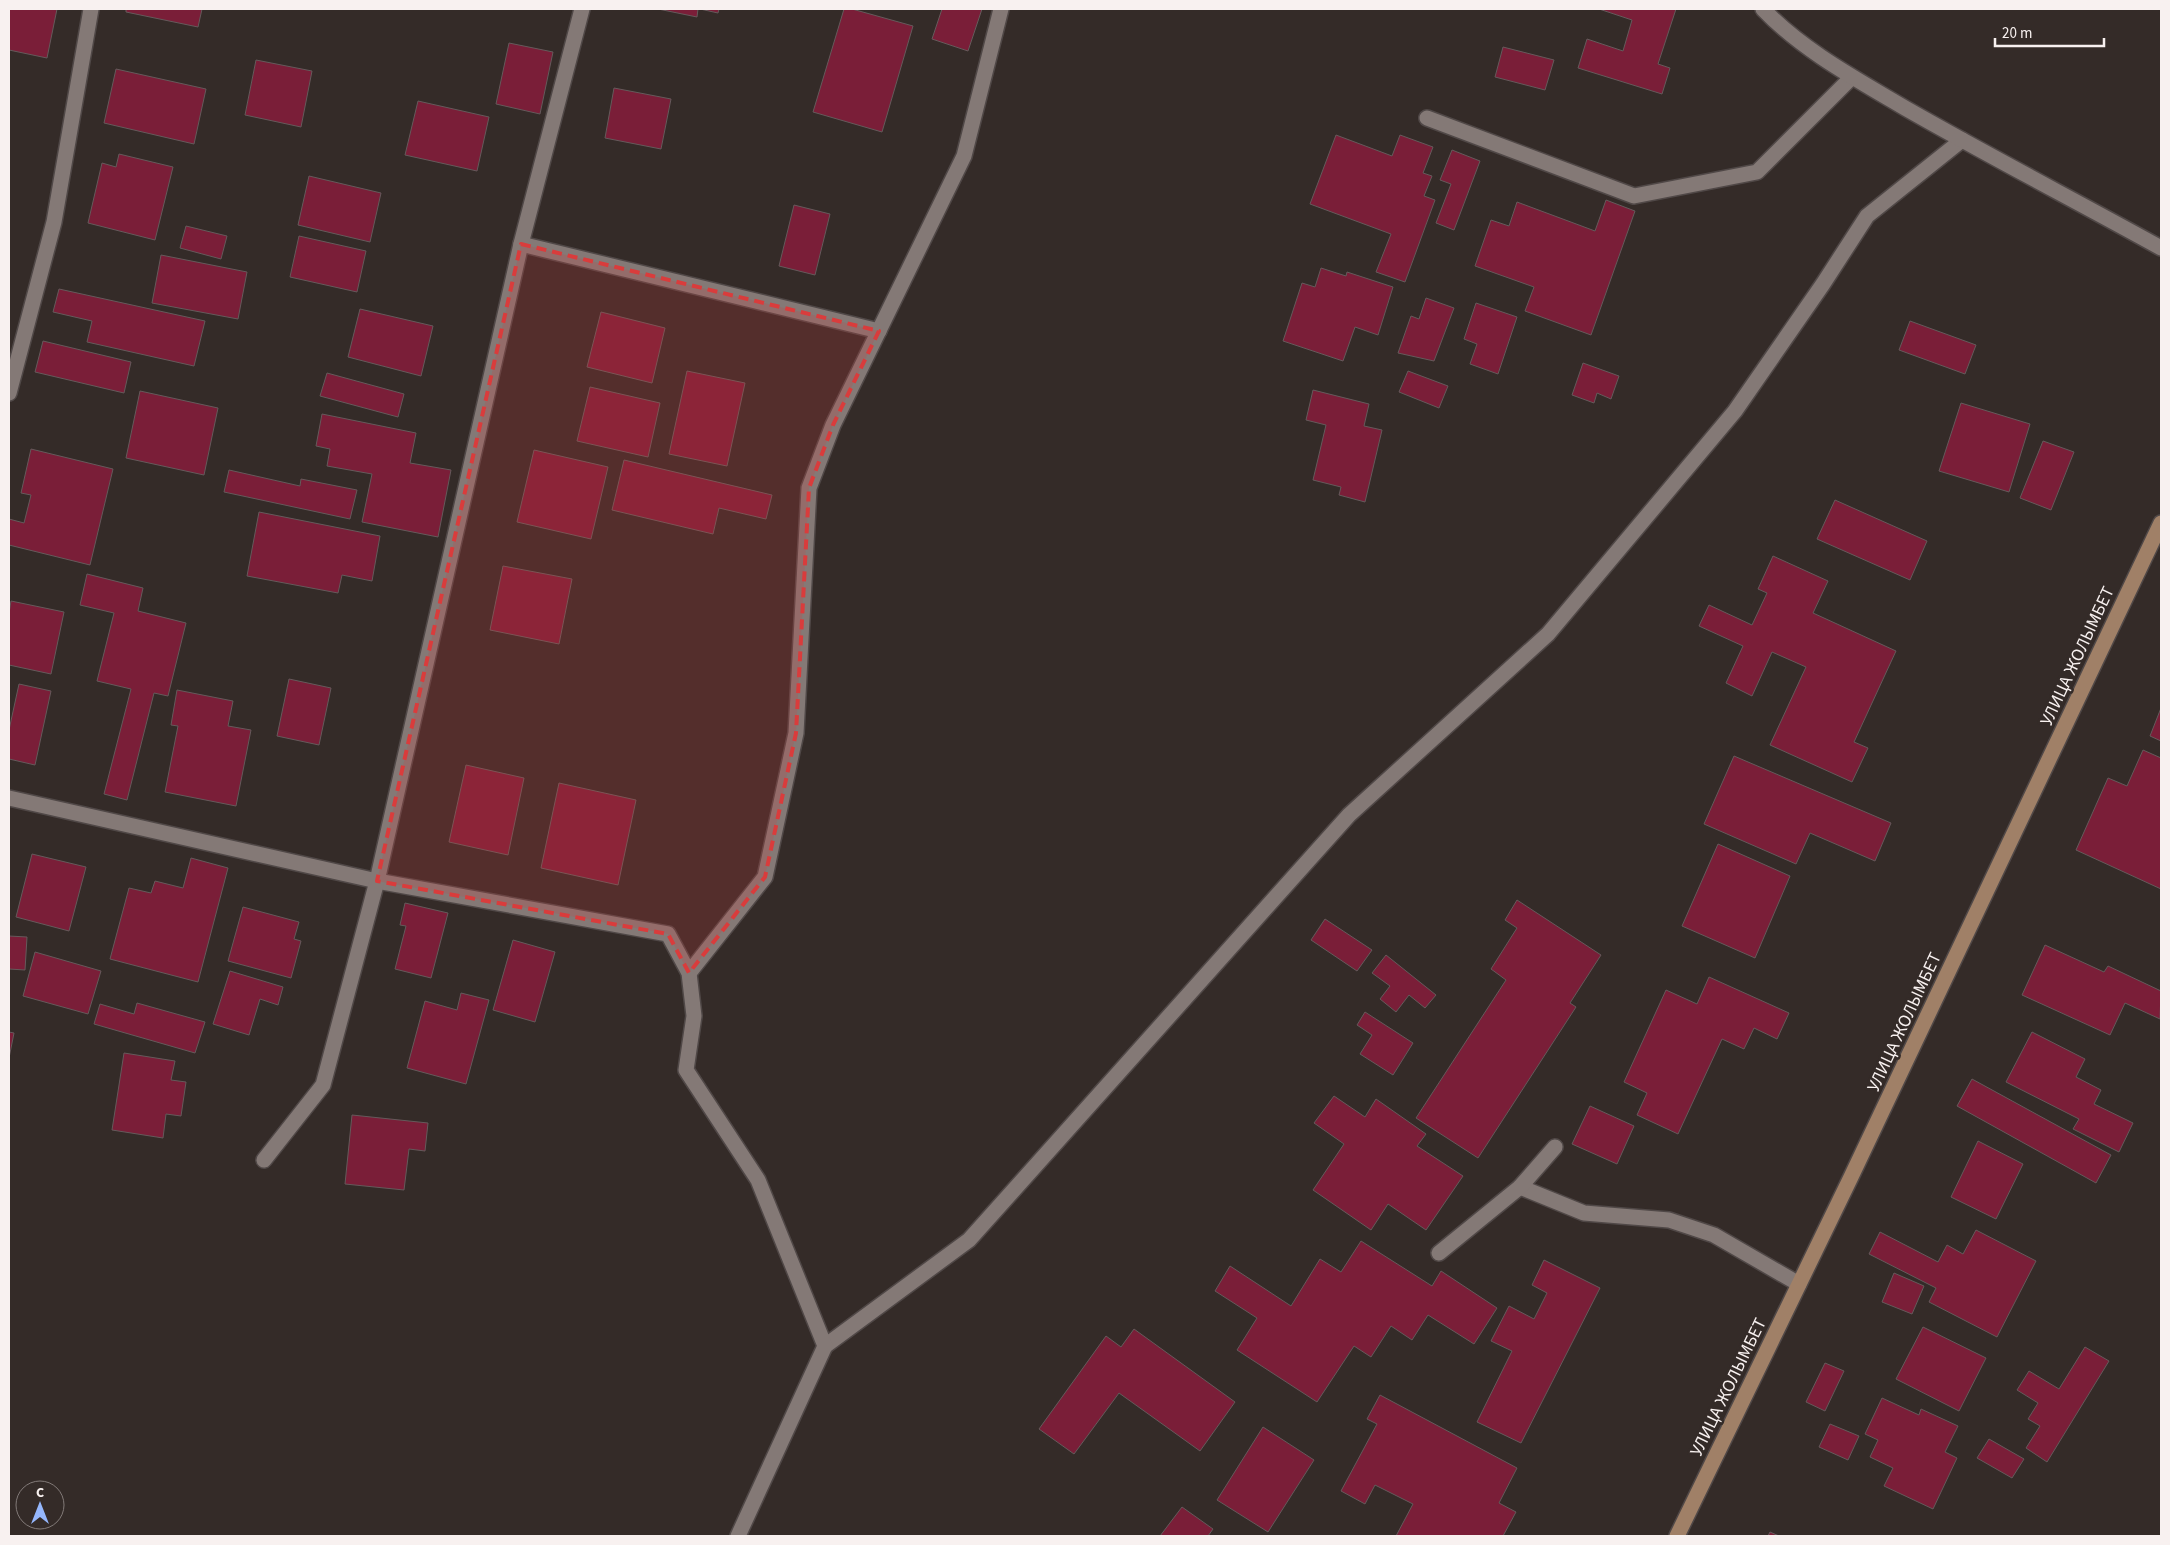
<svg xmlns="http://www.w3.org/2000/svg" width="2170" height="1545" viewBox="0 0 2170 1545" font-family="'Source Sans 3',sans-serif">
<rect width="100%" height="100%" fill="#342b28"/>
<g fill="#7a1e38" stroke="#655a5b">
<path d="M9,9H57L47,58L9,50Z"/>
<path d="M126,9H202L198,27L126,12Z"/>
<path d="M658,9H698L697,17Z"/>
<path d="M700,9H719L718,13Z"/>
<path d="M844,9H852L913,26L882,132L813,112Z"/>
<path d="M942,9H982L968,51L932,39Z"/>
<path d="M1599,9H1676L1658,64L1670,68L1662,94L1578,68L1587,39L1623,51L1632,20Z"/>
<path d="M509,43L553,52L540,114L496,104Z"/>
<path d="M1503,47L1554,60L1545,90L1495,77Z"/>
<path d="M256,60L312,71L301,127L245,115Z"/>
<path d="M116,69L206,89L194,144L104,123Z"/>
<path d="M614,88L671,99L661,149L605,138Z"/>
<path d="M418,101L489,117L477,171L405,155Z"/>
<path d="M1336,135L1392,156L1400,135L1433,147L1423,173L1432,176L1424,196L1435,200L1405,282L1376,272L1391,234L1310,204Z"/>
<path d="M1452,150L1480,161L1454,230L1436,223L1451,184L1440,180Z"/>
<path d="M119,154L173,167L155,240L88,223L102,163L116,167Z"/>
<path d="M309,176L381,193L370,242L298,225Z"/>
<path d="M1606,200L1635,211L1591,335L1525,311L1534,287L1475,266L1491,220L1509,226L1517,202L1595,231Z"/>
<path d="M794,205L830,214L815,275L779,266Z"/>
<path d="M186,226L227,236L221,259L180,248Z"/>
<path d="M299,236L366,251L357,292L290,277Z"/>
<path d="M161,255L247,272L238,319L152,303Z"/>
<path d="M1321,268L1346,276L1347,272L1393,287L1378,335L1355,327L1343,361L1283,341L1302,283L1315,287Z"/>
<path d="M59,289L205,321L194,366L87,342L92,321L53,312Z"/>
<path d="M1426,298L1454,308L1434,361L1398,353L1411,316L1419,319Z"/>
<path d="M1476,303L1517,317L1498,374L1470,364L1477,344L1464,339Z"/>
<path d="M360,309L433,326L421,376L348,357Z"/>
<path d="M601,312L665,328L652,383L587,367Z"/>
<path d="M1910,321L1976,345L1965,374L1899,350Z"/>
<path d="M43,341L131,362L124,393L35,372Z"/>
<path d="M1583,363L1619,376L1611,399L1597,393L1594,403L1572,395Z"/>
<path d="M687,371L745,383L727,466L669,454Z"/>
<path d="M1408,371L1448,386L1439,408L1399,392Z"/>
<path d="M327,373L404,394L398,417L320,396Z"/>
<path d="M590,387L660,403L648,457L577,441Z"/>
<path d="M1313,390L1369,404L1364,426L1382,430L1365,502L1339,495L1341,487L1313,480L1326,425L1306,420Z"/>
<path d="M140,391L218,408L204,475L126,458Z"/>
<path d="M1961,403L2030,424L2009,492L1939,471Z"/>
<path d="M322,414L416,433L410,463L451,470L438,537L362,522L372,474L327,466L330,449L316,446Z"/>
<path d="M2043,441L2074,452L2051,510L2020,498Z"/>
<path d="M31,449L113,469L90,565L9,545V519L24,523L31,495L21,493Z"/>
<path d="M534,450L608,467L591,539L517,522Z"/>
<path d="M624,460L772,495L766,519L719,508L713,534L612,510Z"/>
<path d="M229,470L300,486L301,479L357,490L350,519L224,492Z"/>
<path d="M1835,500L1927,541L1910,580L1817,539Z"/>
<path d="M259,512L380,536L372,581L342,575L338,593L247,576Z"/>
<path d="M1773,556L1828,581L1813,613L1896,651L1854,742L1868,748L1852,782L1770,745L1806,667L1772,652L1752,696L1726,683L1743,646L1699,626L1709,605L1752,625L1767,593L1758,589Z"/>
<path d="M503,566L572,579L559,644L490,630Z"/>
<path d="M87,574L143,588L138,611L186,623L168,696L154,693L127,800L104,794L131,689L97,681L114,613L80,605Z"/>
<path d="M11,601L64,612L51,674L9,665V613Z"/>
<path d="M289,679L331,688L319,745L277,736Z"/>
<path d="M19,684L51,691L35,765L9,759V730Z"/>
<path d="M177,690L233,701L228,726L251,730L236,806L165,792L178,726L171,725Z"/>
<path d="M2161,708V741L2150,736Z"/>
<path d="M2143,750L2161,758V889L2076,850L2108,778L2127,786Z"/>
<path d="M1734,756L1891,823L1875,861L1810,833L1796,864L1704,824Z"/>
<path d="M466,765L524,778L508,855L449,842Z"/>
<path d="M559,783L636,800L618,885L541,868Z"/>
<path d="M1718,844L1790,876L1755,958L1682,926Z"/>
<path d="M32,854L86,867L69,931L16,917Z"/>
<path d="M191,858L228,868L198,982L110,959L129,888L151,893L155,881L183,888Z"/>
<path d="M1517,900L1601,955L1570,1003L1576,1007L1478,1158L1416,1118L1506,980L1491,969L1517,928L1505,920Z"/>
<path d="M405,903L448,913L431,978L395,969L406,926L400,925Z"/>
<path d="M243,907L299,922L294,939L301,941L291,978L228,961Z"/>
<path d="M1325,919L1372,950L1357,971L1311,940Z"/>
<path d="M9,936L27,937L25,970L9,969Z"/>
<path d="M513,940L555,952L535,1022L493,1010Z"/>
<path d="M2045,945L2104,972L2108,966L2161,991L2160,1019L2125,1003L2110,1035L2022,995Z"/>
<path d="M35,952L101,971L88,1014L23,996Z"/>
<path d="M1386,955L1436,995L1425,1008L1409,995L1396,1012L1380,999L1390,986L1372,973Z"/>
<path d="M230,971L283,987L278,1005L260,999L249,1035L213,1024Z"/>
<path d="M1709,977L1789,1013L1777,1039L1754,1028L1744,1049L1722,1039L1678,1134L1637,1115L1647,1093L1624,1082L1666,990L1697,1004Z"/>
<path d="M461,993L489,1000L466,1084L407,1068L425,1001L457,1010Z"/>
<path d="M137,1003L205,1022L195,1053L94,1024L100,1004L134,1014Z"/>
<path d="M1365,1012L1413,1043L1393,1075L1360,1054L1372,1035L1357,1025Z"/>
<path d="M9,1032L14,1033L9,1058Z"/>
<path d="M2032,1032L2085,1059L2076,1077L2101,1090L2094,1104L2133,1123L2119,1152L2073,1129L2079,1119L2006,1082Z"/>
<path d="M124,1053L175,1061L171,1080L186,1082L181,1116L166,1114L163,1138L112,1130Z"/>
<path d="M1972,1079L2111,1155L2096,1183L1957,1106Z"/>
<path d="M1334,1096L1365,1117L1376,1099L1426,1134L1417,1146L1463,1176L1426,1230L1388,1204L1371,1230L1313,1190L1344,1144L1314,1123Z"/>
<path d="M1590,1106L1634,1126L1617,1164L1572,1144Z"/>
<path d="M352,1115L428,1123L425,1151L409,1149L404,1190L345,1184Z"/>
<path d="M1978,1141L2023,1164L1996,1219L1951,1197Z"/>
<path d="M1976,1230L2036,1261L1997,1337L1929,1302L1936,1288L1869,1254L1880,1232L1938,1262L1947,1245L1963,1254Z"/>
<path d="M1361,1241L1432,1286L1441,1271L1497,1308L1474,1344L1428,1315L1412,1340L1391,1326L1371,1357L1354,1346L1317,1402L1237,1350L1257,1318L1215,1291L1230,1266L1291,1306L1320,1259L1341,1272Z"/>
<path d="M1544,1260L1600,1288L1521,1443L1477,1422L1512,1351L1491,1341L1509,1306L1534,1319L1547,1293L1532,1285Z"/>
<path d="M1894,1273L1924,1286L1912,1314L1882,1302Z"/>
<path d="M1923,1327L1986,1358L1959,1411L1896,1379Z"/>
<path d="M1134,1329L1235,1402L1200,1451L1119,1393L1074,1454L1039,1429L1106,1336L1121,1347Z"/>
<path d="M2085,1347L2109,1361L2047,1462L2026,1448L2040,1426L2028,1419L2038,1403L2017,1390L2029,1371L2059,1389Z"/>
<path d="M1825,1363L1844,1371L1825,1411L1806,1402Z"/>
<path d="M1380,1395L1517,1468L1499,1503L1516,1512L1503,1536H1396L1413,1504L1375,1485L1365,1504L1341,1491L1377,1424L1367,1419Z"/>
<path d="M1882,1398L1919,1415L1921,1409L1958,1426L1945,1452L1957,1458L1933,1509L1884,1486L1893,1468L1870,1457L1878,1440L1865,1434Z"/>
<path d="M1830,1424L1859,1436L1848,1460L1819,1447Z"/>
<path d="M1263,1427L1314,1460L1268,1532L1217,1500Z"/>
<path d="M1989,1439L2024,1459L2012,1478L1977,1458Z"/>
<path d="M1182,1507L1213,1529L1208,1536H1160Z"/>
<path d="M1770,1532L1779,1536H1768Z"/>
</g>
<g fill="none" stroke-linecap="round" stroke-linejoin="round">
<g stroke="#504847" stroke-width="18">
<g id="lane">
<path d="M1427,118L1634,196L1757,172L1852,77"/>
<path d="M1520,1187L1584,1213L1669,1220L1714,1235L1799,1284"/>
<path d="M1439,1253L1520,1187L1555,1147"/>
<path d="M825,1346L969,1240L1349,815L1548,634L1735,411L1823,284L1867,216L1962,140"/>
</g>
</g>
<g stroke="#504847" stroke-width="18">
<g id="street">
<path d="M1763,9C1802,50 1856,79 1905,108C1989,156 2076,201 2161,248"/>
<path d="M521,244L879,331"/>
<path d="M9,393L54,222L91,9"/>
<path d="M9,798L377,881L668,934L689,973L694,1016L686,1070L758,1180L825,1346L738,1536"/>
<path d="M689,973L765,877L796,733L809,488L833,425L964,156L1001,9"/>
<path d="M264,1160L323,1085L377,881L521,244L582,9"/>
</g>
</g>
<g stroke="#504847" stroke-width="18">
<path id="secondary" d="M1677,1536L1851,1177L2161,523"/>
</g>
<use href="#lane" stroke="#847976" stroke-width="15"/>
<use href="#street" stroke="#847976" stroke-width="15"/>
<use href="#secondary" stroke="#a08067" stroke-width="15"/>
</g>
<path fill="#d93c3c" fill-opacity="0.2" stroke="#d93c3c" stroke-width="4" stroke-dasharray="10 6" stroke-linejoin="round" d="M521,244L879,331L833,425L809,488L796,733L765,877L689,973L668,934L377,881Z"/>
<g text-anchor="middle" stroke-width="5" stroke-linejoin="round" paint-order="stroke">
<g font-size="18" fill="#f8f1f0" stroke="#342b28">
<text transform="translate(2077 656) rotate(-65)" y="6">УЛИЦА ЖОЛЫМБЕТ</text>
<text transform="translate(1904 1022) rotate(-65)" y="6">УЛИЦА ЖОЛЫМБЕТ</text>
<text transform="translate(1728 1387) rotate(-64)" y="6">УЛИЦА ЖОЛЫМБЕТ</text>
</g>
</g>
<rect width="2170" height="1545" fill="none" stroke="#f8f1f0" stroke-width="20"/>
<g transform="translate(40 1505)"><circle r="24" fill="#342b28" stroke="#827a78"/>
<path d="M0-4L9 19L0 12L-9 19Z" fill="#95b7fd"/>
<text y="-8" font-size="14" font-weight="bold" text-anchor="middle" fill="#f8f1f0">С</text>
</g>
<path d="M1995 38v8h109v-8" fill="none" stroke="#f8f1f0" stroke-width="2.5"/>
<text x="2002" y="38" font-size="15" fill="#f8f1f0" stroke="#342b28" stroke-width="4" paint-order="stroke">20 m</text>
</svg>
